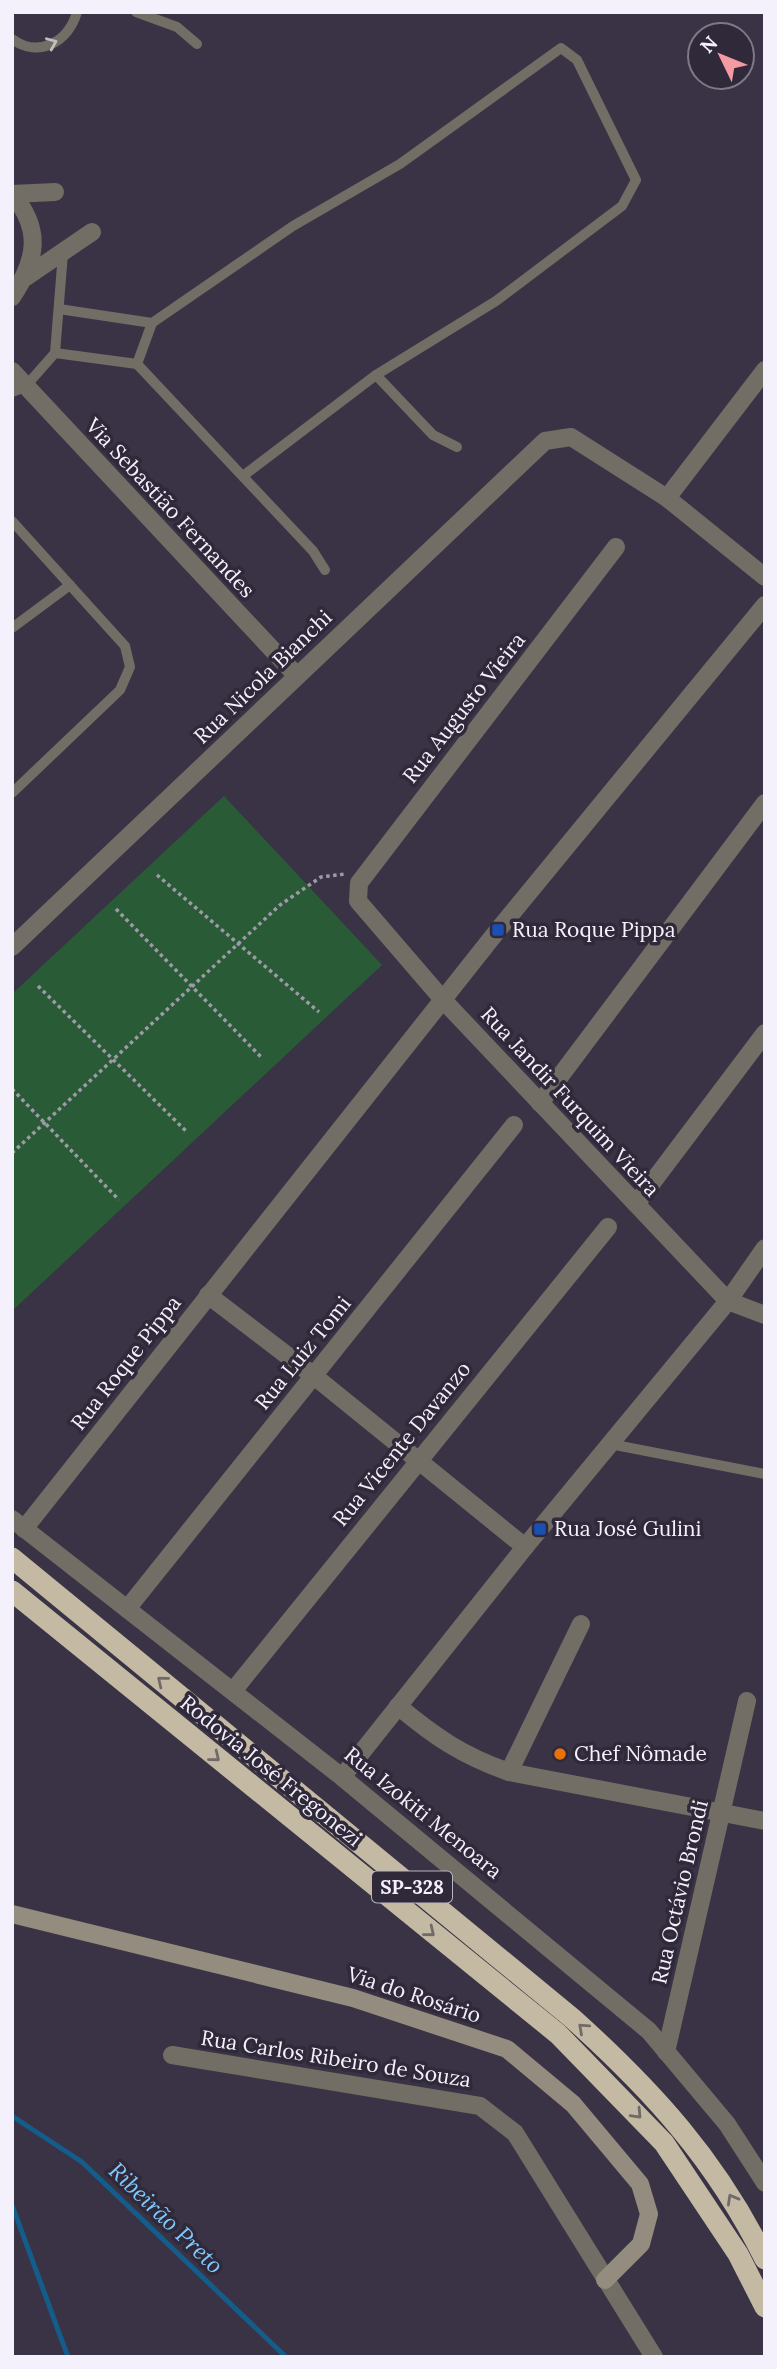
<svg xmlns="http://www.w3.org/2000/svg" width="777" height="2369" viewBox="0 0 777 2369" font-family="Lora,serif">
<rect width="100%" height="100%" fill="#393345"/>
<path fill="#2a5b37" d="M224,796L382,965L12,1311V994Z"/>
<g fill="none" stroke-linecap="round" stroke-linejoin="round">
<g stroke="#145d8b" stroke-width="5">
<path d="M12,2116L82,2162L286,2357"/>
<path d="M12,2205L68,2357"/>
</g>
<g stroke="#9e9aa8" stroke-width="3.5" stroke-dasharray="3.5 3.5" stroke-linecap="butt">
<path d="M157,875L319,1012"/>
<path d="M116,909L263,1059"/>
<path d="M38,986L187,1132"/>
<path d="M12,1089L119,1200"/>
<path d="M12,1153L280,905L321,877L345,874"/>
</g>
<g stroke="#726e65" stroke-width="10">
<path d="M136,12L177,27L197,44"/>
<path d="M12,39C39,59 69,41 77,12"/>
<path d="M59,309L152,323"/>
<path d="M55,353L137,364"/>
<path d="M376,375L433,435L457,447"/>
<path d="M12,392L25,387L55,353L63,253"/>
<path d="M243,476L376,375L496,301L622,206L636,180L577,60L561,48L400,164L293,226L152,323L137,364L313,551L325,570"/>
<path d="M12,521L125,646L130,667L120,690L12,793"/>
<path d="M12,628L70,585"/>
<path d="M610,1444L765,1474"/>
</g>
<g stroke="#726e65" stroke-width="18">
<path d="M12,194C43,230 36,261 12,297"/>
<path d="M12,194L55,192"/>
<path d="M26,277L92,232"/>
<path d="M12,371L297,676"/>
<path d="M667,498L765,370"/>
<path d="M616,547L359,883L358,901L444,1001L728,1301L765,1315"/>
<path d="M12,947L545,441L571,437L667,498L765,577"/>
<path d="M540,1103L765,803"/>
<path d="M636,1204L765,1033"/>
<path d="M208,1295L314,1376L525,1547"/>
<path d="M12,1519L342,1777L649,2031L727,2124L765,2183"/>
<path d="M24,1529L498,930L765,605"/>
<path d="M127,1609L514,1125"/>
<path d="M233,1691L608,1227"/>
<path d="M398,1706C435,1737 463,1756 509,1772L765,1821"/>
<path d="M509,1772L581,1624"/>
<path d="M342,1777L525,1547L728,1301L765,1248"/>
<path d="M666,2052L747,1701"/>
<path d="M172,2055L480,2106L515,2133L654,2357"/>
</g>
<path stroke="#948d7f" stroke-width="18" d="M12,1914L353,1998L507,2049L573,2104L640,2184L649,2214L641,2244L605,2280"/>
<g stroke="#c4baa4" stroke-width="21">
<path d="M12,1558L572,2018C653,2091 716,2160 765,2259"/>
<path d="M12,1591L558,2034L664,2143L738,2254L765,2307"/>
</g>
</g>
<defs><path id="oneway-chevron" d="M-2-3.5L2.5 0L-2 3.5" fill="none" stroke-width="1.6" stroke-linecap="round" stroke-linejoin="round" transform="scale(1.75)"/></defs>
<use stroke="#c1bdc0" href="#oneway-chevron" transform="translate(52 43) rotate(-23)"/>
<g stroke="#726a6a">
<use href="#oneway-chevron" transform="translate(162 1681) rotate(-141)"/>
<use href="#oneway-chevron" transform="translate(215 1757) rotate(39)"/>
<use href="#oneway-chevron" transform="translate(430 1932) rotate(39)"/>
<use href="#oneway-chevron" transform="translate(583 2028) rotate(-138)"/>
<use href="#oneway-chevron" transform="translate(637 2114) rotate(47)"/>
<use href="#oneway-chevron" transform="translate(732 2199) rotate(-119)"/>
</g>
<g fill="#1a4fb4" stroke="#2f293a" stroke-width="2.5">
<rect x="491" y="923" width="14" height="14" rx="3.5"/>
<rect x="533" y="1522" width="14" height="14" rx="3.5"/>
</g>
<circle fill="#e8710a" stroke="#2f293a" stroke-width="2.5" cx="560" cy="1754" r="7"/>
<g text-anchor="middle" stroke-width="7" stroke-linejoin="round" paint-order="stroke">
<rect fill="#2f293a" stroke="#bab5c2" stroke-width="2" x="372" y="1871.5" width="80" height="31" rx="5"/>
<g font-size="19" font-weight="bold" fill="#f5f1fc">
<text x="412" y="1894">SP-328</text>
</g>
<g font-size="21" fill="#f5f1fc" stroke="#2f293a">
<text transform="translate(170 508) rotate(47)" y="7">Via Sebastião Fernandes</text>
<text transform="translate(263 677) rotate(-44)" y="7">Rua Nicola Bianchi</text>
<text transform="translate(464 708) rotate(-52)" y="7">Rua Augusto Vieira</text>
<text transform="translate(570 1102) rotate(47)" y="7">Rua Jandir Furquim Vieira</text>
<text transform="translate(303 1353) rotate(-51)" y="7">Rua Luiz Tomi</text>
<text transform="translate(126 1363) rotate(-52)" y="7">Rua Roque Pippa</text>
<text transform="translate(402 1444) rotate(-51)" y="7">Rua Vicente Davanzo</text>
<text transform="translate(271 1771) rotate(39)" y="7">Rodovia José Fregonezi</text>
<text transform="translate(423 1813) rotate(39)" y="7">Rua Izokiti Menoara</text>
<text transform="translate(680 1892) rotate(-77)" y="7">Rua Octávio Brondi</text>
<text transform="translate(414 1995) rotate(18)" y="7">Via do Rosário</text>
<text transform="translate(336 2059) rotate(9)" y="7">Rua Carlos Ribeiro de Souza</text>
</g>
<g font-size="21" fill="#f5f1fc" stroke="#2f293a" text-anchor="start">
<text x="512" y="937">Rua Roque Pippa</text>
<text x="554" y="1536">Rua José Gulini</text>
<text x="574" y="1761">Chef Nômade</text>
</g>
<g font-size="23" font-style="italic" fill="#81c8fd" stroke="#2f293a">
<text transform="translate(166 2218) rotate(44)" y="8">Ribeirão Preto</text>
</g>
</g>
<rect width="777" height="2369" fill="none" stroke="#f5f1fc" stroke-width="28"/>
<g transform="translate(721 56) rotate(313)"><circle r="33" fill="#2f293a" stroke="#7e7988" stroke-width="2"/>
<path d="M0-5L12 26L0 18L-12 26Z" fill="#f49aa3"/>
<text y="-10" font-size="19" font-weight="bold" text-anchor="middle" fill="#f5f1fc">N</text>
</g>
</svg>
